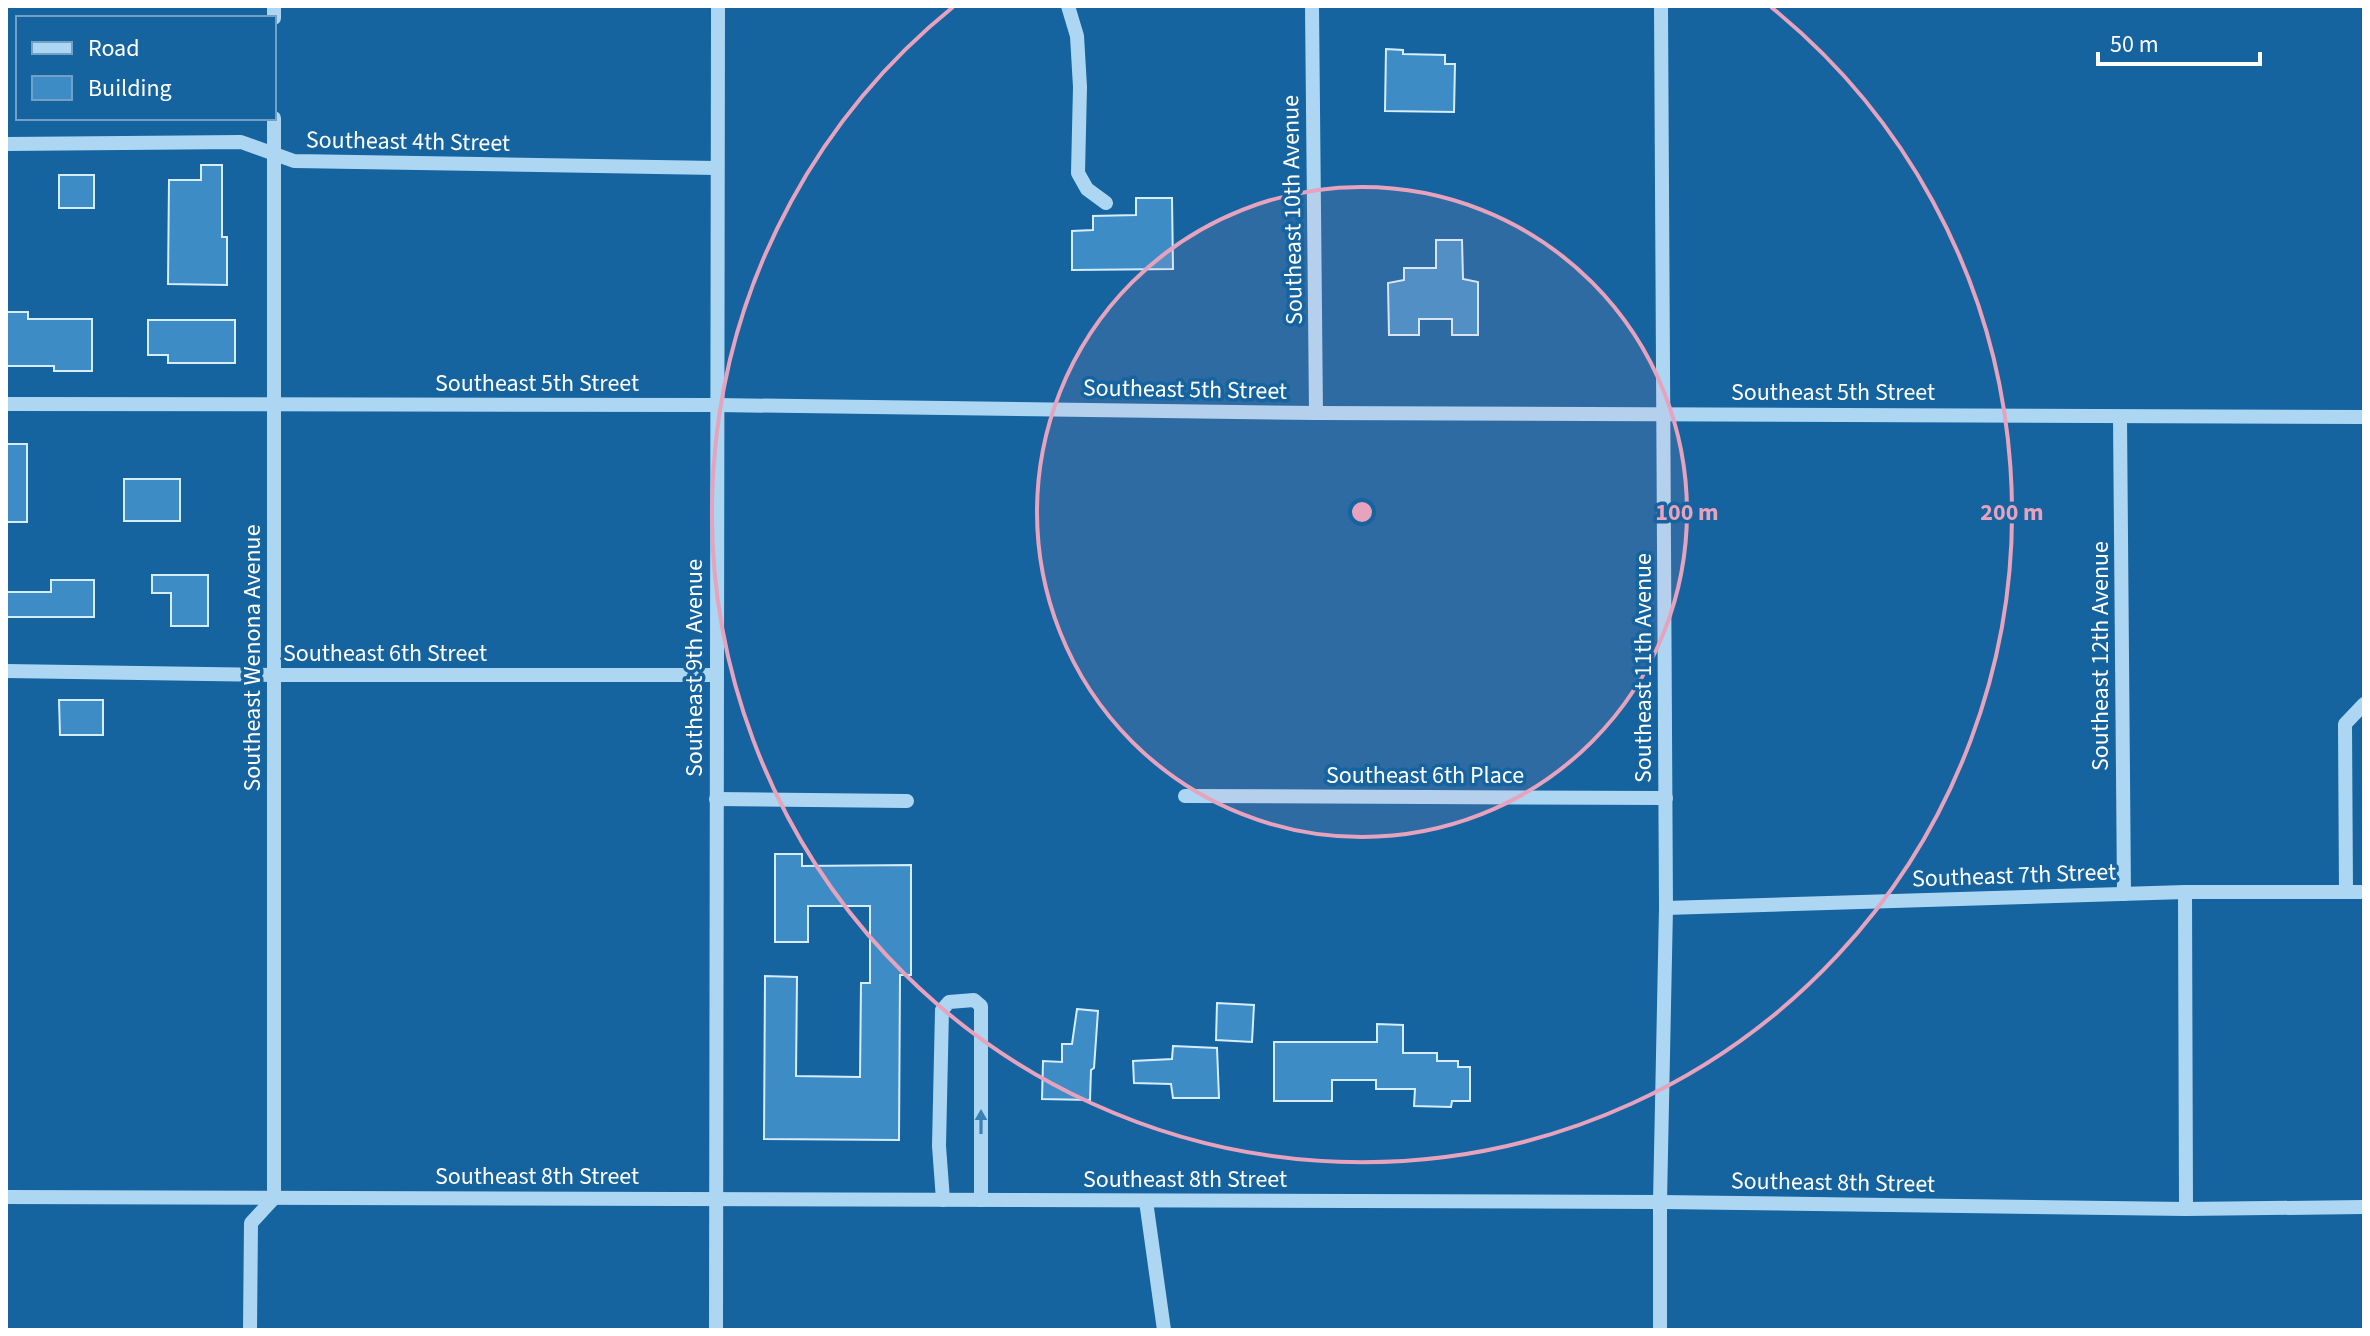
<svg xmlns="http://www.w3.org/2000/svg" width="2370" height="1336" viewBox="0 0 2370 1336" font-family="'Source Sans 3',sans-serif">
<rect width="100%" height="100%" fill="#15639f"/>
<g fill="#3d8cc5" stroke="#d5edfd" stroke-width="2">
<path d="M1386,49L1403,50V54L1445,55V64H1455L1454,112L1385,111Z"/>
<path d="M201,165H222V237H227V285L168,284L169,180H201Z"/>
<rect x="59" y="175" width="35" height="33"/>
<path d="M1136,198H1172L1173,269L1072,270V231L1093,230V216L1136,215Z"/>
<path d="M1436,240H1462L1463,279L1478,282V335H1452V319H1419V335H1389L1388,283L1404,280V268H1436Z"/>
<path d="M6,312H28V319H92V371H54V366H6Z"/>
<path d="M148,320H235V363H168V355H148Z"/>
<rect x="6" y="444" width="21" height="78"/>
<rect x="124" y="479" width="56" height="42"/>
<path d="M152,575H208V626H171V593H152Z"/>
<path d="M51,580H94V617H6V592H51Z"/>
<path d="M59,700H103V735H60Z"/>
<path d="M775,854H802V866L911,865V975H900L899,1140L764,1139L765,976L797,977L796,1076L860,1077L861,983H870V906H808V942H775Z"/>
<path d="M1217,1003L1254,1005L1252,1042L1216,1040Z"/>
<path d="M1077,1009L1098,1011L1094,1068L1091,1070L1090,1100L1042,1099L1043,1061L1062,1062V1044H1072Z"/>
<path d="M1377,1024L1403,1025V1053H1437V1061H1458V1067H1470V1101H1452L1451,1107L1414,1106L1415,1089H1376V1080H1332V1101H1274V1042H1377Z"/>
<path d="M1173,1046L1217,1048L1219,1098H1173L1171,1084L1134,1083L1133,1061L1172,1059Z"/>
</g>
<g fill="none" stroke-linecap="round" stroke-linejoin="round">
<g stroke="#add6f3" stroke-width="14">
<path d="M274,6V18"/>
<path d="M1068,6L1077,36L1080,87L1078,173L1087,189L1106,203"/>
<path d="M1312,6L1316,413"/>
<path d="M6,144L241,142L294,161L716,168"/>
<path d="M6,404L717,405L1316,413L2364,417"/>
<path d="M2120,417L2124,894"/>
<path d="M6,671L275,675H716"/>
<path d="M1185,796L1666,798"/>
<path d="M716,799L907,801"/>
<path d="M2185,892L2186,1209"/>
<path d="M2346,892L2345,724L2364,704"/>
<path d="M1666,908L2185,892H2364"/>
<path d="M6,1197L1660,1202L2186,1209L2364,1207"/>
<path d="M943,1200L939,1146L942,1010L949,1002L974,1000L981,1006V1200"/>
<path d="M1146,1201L1164,1330"/>
<path d="M250,1330L251,1223L274,1198V118"/>
<path d="M716,1330L718,6"/>
<path d="M1660,1330V1202L1666,908L1661,6"/>
</g>
</g>
<defs><path id="oneway-solid" d="M-6-.8H1V-3.2L6.5 0L1 3.2V.8H-6Z" transform="scale(2)"/></defs>
<use fill="#3b80b4" href="#oneway-solid" transform="translate(981 1122) rotate(-90)"/>
<circle cx="1362" cy="512" r="325" fill="#e7a3bd" fill-opacity=".12"/>
<g fill="none" stroke="#e7a3bd" stroke-width="4">
<circle cx="1362" cy="512" r="325"/>
<path d="M1771 7A650 650 0 1 1 953 7"/>
</g>
<g text-anchor="middle" stroke-width="7" stroke-linejoin="round" paint-order="stroke">
<g font-size="24" fill="#fff" stroke="#15639f">
<text transform="translate(408 141) rotate(1)" y="8">Southeast 4th Street</text>
<text transform="translate(1292 210) rotate(-91)" y="8">Southeast 10th Avenue</text>
<text x="537" y="391">Southeast 5th Street</text>
<text transform="translate(1185 389) rotate(1)" y="8">Southeast 5th Street</text>
<text x="1833" y="400">Southeast 5th Street</text>
<text x="385" y="661">Southeast 6th Street</text>
<text transform="translate(2100 656) rotate(-90)" y="8">Southeast 12th Avenue</text>
<text transform="translate(252 658) rotate(-90)" y="8">Southeast Wenona Avenue</text>
<text transform="translate(694 668) rotate(-90)" y="8">Southeast 9th Avenue</text>
<text transform="translate(1643 668) rotate(-90)" y="8">Southeast 11th Avenue</text>
<text x="1425" y="783">Southeast 6th Place</text>
<text transform="translate(2014 875) rotate(-2)" y="8">Southeast 7th Street</text>
<text x="537" y="1184">Southeast 8th Street</text>
<text x="1185" y="1187">Southeast 8th Street</text>
<text transform="translate(1833 1182) rotate(1)" y="8">Southeast 8th Street</text>
</g>
</g>
<circle cx="1362" cy="512" r="12" fill="#e7a3bd" stroke="#15639f" stroke-width="4"/>
<g font-size="24" text-anchor="middle" font-weight="bold" fill="#e7a3bd" stroke="#15639f" stroke-width="7" stroke-linejoin="round" paint-order="stroke">
<text x="1687" y="520">100 m</text>
<text x="2012" y="520">200 m</text>
</g>
<rect width="2370" height="1336" fill="none" stroke="#ffffff" stroke-width="16"/>
<rect x="16" y="16" width="260" height="104" fill="#15639f" stroke="#73a1c5" stroke-width="2"/>
<rect x="32" y="42" width="40" height="12" fill="#add6f3" stroke="#73a1c5" stroke-width="2"/>
<text x="88" y="56" font-size="24" fill="#ffffff">Road</text>
<rect x="32" y="76" width="40" height="24" fill="#3d8cc5" stroke="#73a1c5" stroke-width="2"/>
<text x="88" y="96" font-size="24" fill="#ffffff">Building</text>
<path d="M2098 52v12h162v-12" fill="none" stroke="#ffffff" stroke-width="4"/>
<text x="2110" y="52" font-size="24" fill="#ffffff" stroke="#15639f" stroke-width="6" paint-order="stroke">50 m</text>
</svg>
